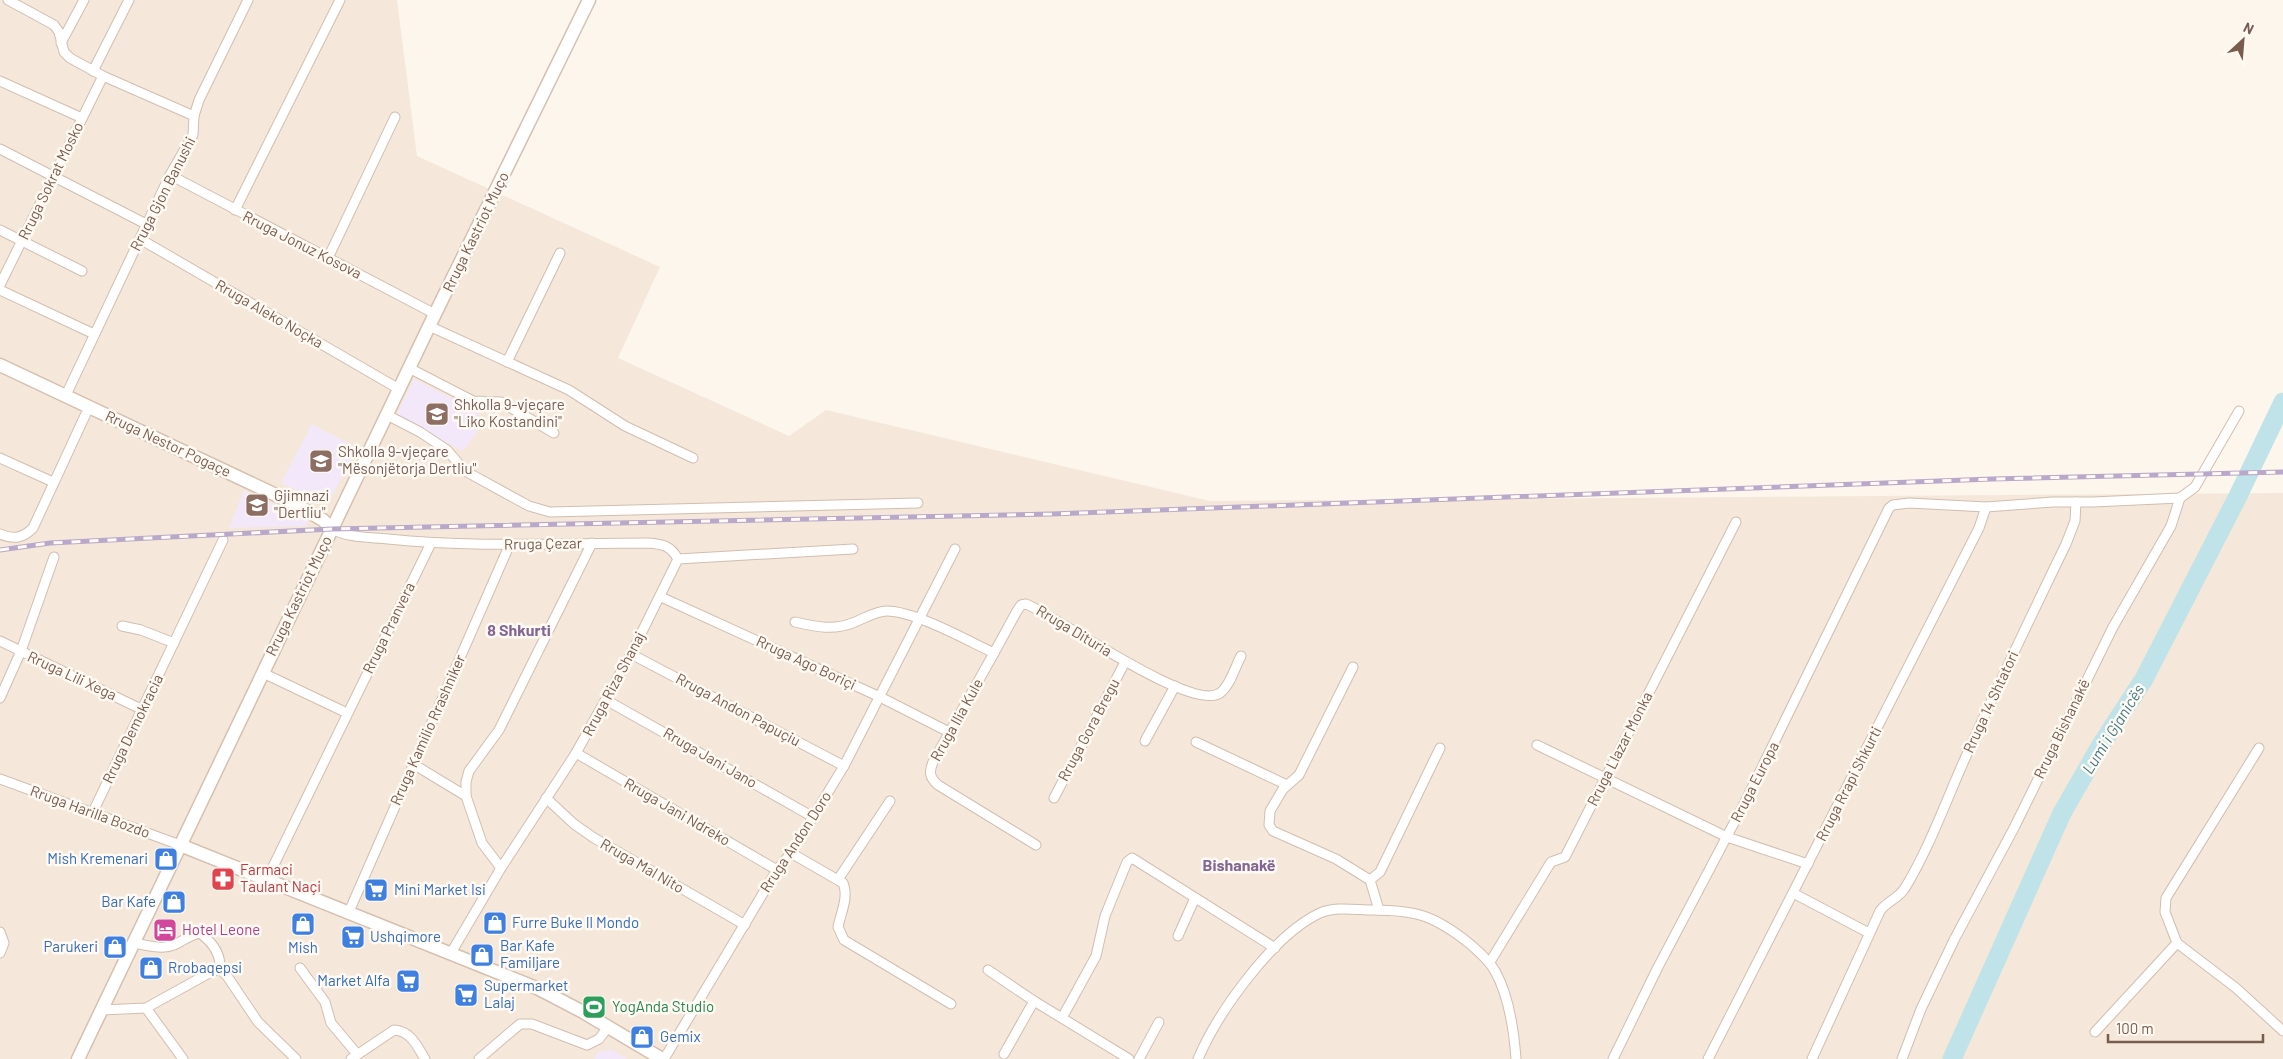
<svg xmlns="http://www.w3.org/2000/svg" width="2283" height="1059" viewBox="0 0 2283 1059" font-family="Barlow,sans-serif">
<rect width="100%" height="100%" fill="#fdf6ec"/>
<path fill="#f5e8da" d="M0,0H397L417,156L660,267L618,358L789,436L826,410L1210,501L2283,493V1059H0Z"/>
<g fill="#f3e8fa">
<path d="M414,379L479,412L477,419L483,424L463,451L396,416Z"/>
<path d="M312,424L357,448L328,504L281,483Z"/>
<path d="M244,490L307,520V526L229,528Z"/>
<path d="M612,1050L627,1059H594L598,1052Z"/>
</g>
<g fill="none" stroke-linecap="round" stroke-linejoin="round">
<path stroke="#bfe3e8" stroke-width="19" d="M1952,1059L2062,813L2101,745L2144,679L2238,496L2283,402"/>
<g stroke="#d1beb0" stroke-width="11">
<g id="street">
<path d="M8,0L54,25L59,32L64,52L70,58L103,76L194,116L193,135L170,175L66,395"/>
<path d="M61,43L84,0"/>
<path d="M93,71L129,0"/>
<path d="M0,81L82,118"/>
<path d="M194,116L199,100L248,0"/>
<path d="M0,149L146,224"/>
<path d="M170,175L435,314"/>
<path d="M235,210L340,0"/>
<path d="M0,230L82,271"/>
<path d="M140,239L399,389"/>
<path d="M328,258L395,117"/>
<path d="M0,285L103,76"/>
<path d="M0,290L94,334"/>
<path d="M429,326L569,390L625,426L693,458"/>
<path d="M507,362L560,253"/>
<path d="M409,368L473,401L501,402L554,433"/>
<path d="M387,415L420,432L447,450L465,471L529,506L550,512L918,503"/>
<path d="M0,458L53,482"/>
<path d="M332,529C348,538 370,537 388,539C475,548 561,543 648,543C663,544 671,546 678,559"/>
<path d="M0,534C14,540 23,538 33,528L89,407"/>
<path d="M661,597L880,697L949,732"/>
<path d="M795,622C816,627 834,631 855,622C865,618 876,611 887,611C915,611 968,641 994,653L933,762C929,772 929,777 938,785L1036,845"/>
<path d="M122,626L141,630L174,643"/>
<path d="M0,641L143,710"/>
<path d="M994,653L1017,611L1021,605L1026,604C1058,617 1192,713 1220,693C1230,686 1235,667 1241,656"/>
<path d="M631,654L844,766"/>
<path d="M1353,667L1299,775L1283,789L1270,811L1269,825L1273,831L1336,859L1370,880L1380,872L1440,748"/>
<path d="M263,673L347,713"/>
<path d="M0,698L21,651L54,557"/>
<path d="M606,700L813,817"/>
<path d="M1145,741L1175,686"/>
<path d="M1196,742L1287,785"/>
<path d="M1537,745L1727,837L1808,864"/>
<path d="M2259,748L2166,898L2165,912L2177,943L2236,988L2283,1031"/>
<path d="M576,753L777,870"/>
<path d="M413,764L466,796"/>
<path d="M0,779L180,845"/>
<path d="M546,798L574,824L594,838L745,925"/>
<path d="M1054,798L1125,662"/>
<path d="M92,814L223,540"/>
<path d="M791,853L843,883C849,897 841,912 838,927L844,940L951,1004"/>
<path d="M501,868L482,843L466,796V782L469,771L499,730L592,543"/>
<path d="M839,878L890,801"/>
<path d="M1370,880L1379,910"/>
<path d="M266,881L431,543"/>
<path d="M1793,893L1869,933"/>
<path d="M348,914L509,546"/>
<path d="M0,932L4,943L0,953"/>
<path d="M1178,936L1195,898"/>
<path d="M133,943C146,945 162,950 174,945C183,941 189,935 200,933C212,942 221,954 220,969"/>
<path d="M451,953L501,868L576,753L631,654L678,559L853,549"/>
<path d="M1490,962L1551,862L1565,857L1736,522"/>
<path d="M300,968L325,1002L331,1023L357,1054"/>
<path d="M988,970L1034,1001"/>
<path d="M146,1008L183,1059"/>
<path d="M101,1010L146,1008L211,972L220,969L227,976L258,1022L296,1059"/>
<path d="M1062,1018L1096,956L1105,916L1127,862L1132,858L1275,948"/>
<path d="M2095,1032L2177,943"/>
<path d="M1004,1054L1034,1001L1129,1059"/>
<path d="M351,1059L394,1030C411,1031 417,1046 425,1059"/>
<path d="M479,1059L520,1024H532L587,1045L599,1039L608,1027"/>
<path d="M664,1059L777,870L791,853L844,766L955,549"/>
<path d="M1139,1059L1159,1022"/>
<path d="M1198,1059C1218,1012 1273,935 1320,913C1335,906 1356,910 1373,910C1417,910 1435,916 1470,944C1479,952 1489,960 1495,971C1509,996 1514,1031 1516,1059"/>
<path d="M1613,1059L1657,969L1745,802L1889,508L1893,505L1909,503L1986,507L2053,502H2093L2180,498"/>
<path d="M1708,1059L1979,528L1986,507"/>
<path d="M1812,1059L1880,911C1887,901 1898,899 1905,888C1930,847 1947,798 1967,754C1999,683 2032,614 2066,544L2075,521L2076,502"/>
<path d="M1902,1059L1921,1009L1955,938L2015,826L2113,627L2171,526L2180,498L2195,487L2239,411"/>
</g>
</g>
<g stroke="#d6c0b0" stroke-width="15">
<g id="secondary">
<path d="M0,365L295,504L323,520L332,529"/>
<path d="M180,845L539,989L583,1012L662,1059"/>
<path d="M78,1059L435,314L589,0"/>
</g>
</g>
<use href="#street" stroke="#fff" stroke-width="9"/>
<use href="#secondary" stroke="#fff" stroke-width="12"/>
<g stroke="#b9a8c9" stroke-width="5">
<path id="rail" d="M0,550L50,543L332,529L1052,514L1992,479L2283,472"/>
</g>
<use href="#rail" stroke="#fffaf3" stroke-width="3" stroke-dasharray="9" stroke-linecap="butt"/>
</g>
<defs>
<g id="school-square" transform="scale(1.25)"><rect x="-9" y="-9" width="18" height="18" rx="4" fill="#8d6e63" stroke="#fffaf3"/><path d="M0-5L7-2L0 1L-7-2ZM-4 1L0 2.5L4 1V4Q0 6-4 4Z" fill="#fff"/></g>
<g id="shop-square" transform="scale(1.25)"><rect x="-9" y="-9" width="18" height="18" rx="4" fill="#3f7fe0" stroke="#fffaf3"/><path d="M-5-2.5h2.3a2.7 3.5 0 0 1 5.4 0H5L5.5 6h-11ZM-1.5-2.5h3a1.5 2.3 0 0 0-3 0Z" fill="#fff"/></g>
<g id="pharmacy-square" transform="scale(1.25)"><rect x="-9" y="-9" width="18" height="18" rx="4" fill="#e0444e" stroke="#fffaf3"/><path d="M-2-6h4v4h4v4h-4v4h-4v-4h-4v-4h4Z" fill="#fff"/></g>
<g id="supermarket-square" transform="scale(1.25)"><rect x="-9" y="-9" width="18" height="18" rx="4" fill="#3f7fe0" stroke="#fffaf3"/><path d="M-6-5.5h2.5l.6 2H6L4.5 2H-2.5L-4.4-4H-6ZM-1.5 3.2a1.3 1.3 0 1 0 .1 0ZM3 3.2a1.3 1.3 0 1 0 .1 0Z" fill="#fff"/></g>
<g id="hotel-square" transform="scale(1.25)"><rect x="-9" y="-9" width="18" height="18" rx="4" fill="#d1479c" stroke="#fffaf3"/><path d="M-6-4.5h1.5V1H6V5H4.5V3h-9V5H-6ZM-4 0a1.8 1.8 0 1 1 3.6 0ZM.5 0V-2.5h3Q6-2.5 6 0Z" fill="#fff"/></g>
<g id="stadium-square" transform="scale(1.25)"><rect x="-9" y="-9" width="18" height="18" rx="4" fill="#2e9e5b" stroke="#fffaf3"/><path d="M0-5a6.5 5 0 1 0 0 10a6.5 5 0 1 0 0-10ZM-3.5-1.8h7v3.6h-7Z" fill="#fff"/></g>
</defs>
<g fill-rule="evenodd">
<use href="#school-square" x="437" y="414"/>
<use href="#school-square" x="321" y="461"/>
<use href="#school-square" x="257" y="505"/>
<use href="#shop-square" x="166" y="859"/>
<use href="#pharmacy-square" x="223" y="879"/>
<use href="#supermarket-square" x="376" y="890"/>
<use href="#shop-square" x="174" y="902"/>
<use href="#shop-square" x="495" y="923"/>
<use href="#shop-square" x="303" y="924"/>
<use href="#hotel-square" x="165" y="930"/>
<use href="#supermarket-square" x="353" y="937"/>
<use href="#shop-square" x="115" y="947"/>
<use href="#shop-square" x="482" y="955"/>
<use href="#shop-square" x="151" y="968"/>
<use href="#supermarket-square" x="408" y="981"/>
<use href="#supermarket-square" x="466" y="995"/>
<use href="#stadium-square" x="594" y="1007"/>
<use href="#shop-square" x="642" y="1037"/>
</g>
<g text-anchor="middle" stroke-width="5" stroke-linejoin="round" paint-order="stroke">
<g font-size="15" fill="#7a5c4d" stroke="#fffaf3">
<text transform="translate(51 181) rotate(-64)" y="5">Rruga Sokrat Mosko</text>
<text transform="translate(163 194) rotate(-63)" y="5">Rruga Gjon Banushi</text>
<text transform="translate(476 232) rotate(-64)" y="5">Rruga Kastriot Muço</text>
<text transform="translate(302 245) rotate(27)" y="5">Rruga Jonuz Kosova</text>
<text transform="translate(269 314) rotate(30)" y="5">Rruga Aleko Noçka</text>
<text transform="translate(168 444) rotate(25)" y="5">Rruga Nestor Pogaçe</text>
<text transform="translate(543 544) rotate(-1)" y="5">Rruga Çezar</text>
<text transform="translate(299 596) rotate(-64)" y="5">Rruga Kastriot Muço</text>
<text transform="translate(389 628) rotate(-64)" y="5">Rruga Pranvera</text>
<text transform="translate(1074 631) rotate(31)" y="5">Rruga Dituria</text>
<text transform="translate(806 663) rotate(25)" y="5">Rruga Ago Boriçi</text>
<text transform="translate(72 676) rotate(25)" y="5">Rruga Lili Xega</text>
<text transform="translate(614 684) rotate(-62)" y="5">Rruga Riza Shanaj</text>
<text transform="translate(1991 702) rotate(-65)" y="5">Rruga 14 Shtatori</text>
<text transform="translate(738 710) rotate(28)" y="5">Rruga Andon Papuçiu</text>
<text transform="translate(957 720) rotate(-61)" y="5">Rruga Ilia Kule</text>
<text transform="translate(133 729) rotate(-64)" y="5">Rruga Demokracia</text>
<text transform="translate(2062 729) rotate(-64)" y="5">Rruga Bishanakë</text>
<text transform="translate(428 730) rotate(-66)" y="5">Rruga Kamilio Rrashniker</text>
<text transform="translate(1089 730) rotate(-62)" y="5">Rruga Gora Bregu</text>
<text transform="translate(1620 749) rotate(-63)" y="5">Rruga Llazar Monka</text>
<text transform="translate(710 758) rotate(30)" y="5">Rruga Jani Jano</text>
<text transform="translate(1755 782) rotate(-63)" y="5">Rruga Europa</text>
<text transform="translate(1849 784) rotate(-63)" y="5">Rruga Rrapi Shkurti</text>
<text transform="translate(90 812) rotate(20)" y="5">Rruga Harilla Bozdo</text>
<text transform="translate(677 812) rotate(30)" y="5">Rruga Jani Ndreko</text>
<text transform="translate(796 842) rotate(-57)" y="5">Rruga Andon Doro</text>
<text transform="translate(642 866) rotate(30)" y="5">Rruga Mal Nito</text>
</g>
<g font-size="15" fill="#785e54" stroke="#fffaf3" text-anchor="start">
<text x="454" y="410">Shkolla 9-vjeçare<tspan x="454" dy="17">"Liko Kostandini"</tspan></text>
<text x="338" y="457">Shkolla 9-vjeçare<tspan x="338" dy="17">"Mësonjëtorja Dertliu"</tspan></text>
<text x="274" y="501">Gjimnazi<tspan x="274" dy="17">"Dertliu"</tspan></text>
</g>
<g font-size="15" fill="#366cbe" stroke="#fffaf3" text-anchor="start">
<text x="148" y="864" text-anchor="end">Mish Kremenari</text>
<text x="394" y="895">Mini Market Isi</text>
<text x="156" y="907" text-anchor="end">Bar Kafe</text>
<text x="512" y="928">Furre Buke Il Mondo</text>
<text x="370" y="942">Ushqimore</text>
<text x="500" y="951">Bar Kafe<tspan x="500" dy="17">Familjare</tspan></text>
<text x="98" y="952" text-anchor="end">Parukeri</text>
<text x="303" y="953" text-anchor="middle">Mish</text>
<text x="168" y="973">Rrobaqepsi</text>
<text x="390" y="986" text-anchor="end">Market Alfa</text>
<text x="484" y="991">Supermarket<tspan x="484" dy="17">Lalaj</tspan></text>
<text x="660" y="1042">Gemix</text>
</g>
<g font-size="15" fill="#be3a42" stroke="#fffaf3" text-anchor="start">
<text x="240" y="875">Farmaci<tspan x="240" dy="17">Taulant Naçi</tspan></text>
</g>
<g font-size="15" fill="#b23c85" stroke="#fffaf3" text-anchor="start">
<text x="182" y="935">Hotel Leone</text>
</g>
<g font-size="15" fill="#27864d" stroke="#fffaf3" text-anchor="start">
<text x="612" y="1012">YogAnda Studio</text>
</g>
<g font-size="16" font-weight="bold" fill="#846695" stroke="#fffaf3">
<text x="519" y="636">8 Shkurti</text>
<text x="1239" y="871">Bishanakë</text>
</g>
<g font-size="16" font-style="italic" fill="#437c86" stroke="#fffaf3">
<text transform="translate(2113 729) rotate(-58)" y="6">Lumi i Gjanicës</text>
</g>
</g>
<g transform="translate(2243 40) rotate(26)" stroke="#fffaf3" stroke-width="4" paint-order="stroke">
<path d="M0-4L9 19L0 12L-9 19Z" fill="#7a5c4d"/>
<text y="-8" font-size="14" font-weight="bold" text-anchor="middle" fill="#7a5c4d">N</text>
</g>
<path d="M2108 1034v8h155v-8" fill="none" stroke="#7a5c4d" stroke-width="2.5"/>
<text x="2116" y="1034" font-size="15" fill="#7a5c4d" stroke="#fffaf3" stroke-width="4" paint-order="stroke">100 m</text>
</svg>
